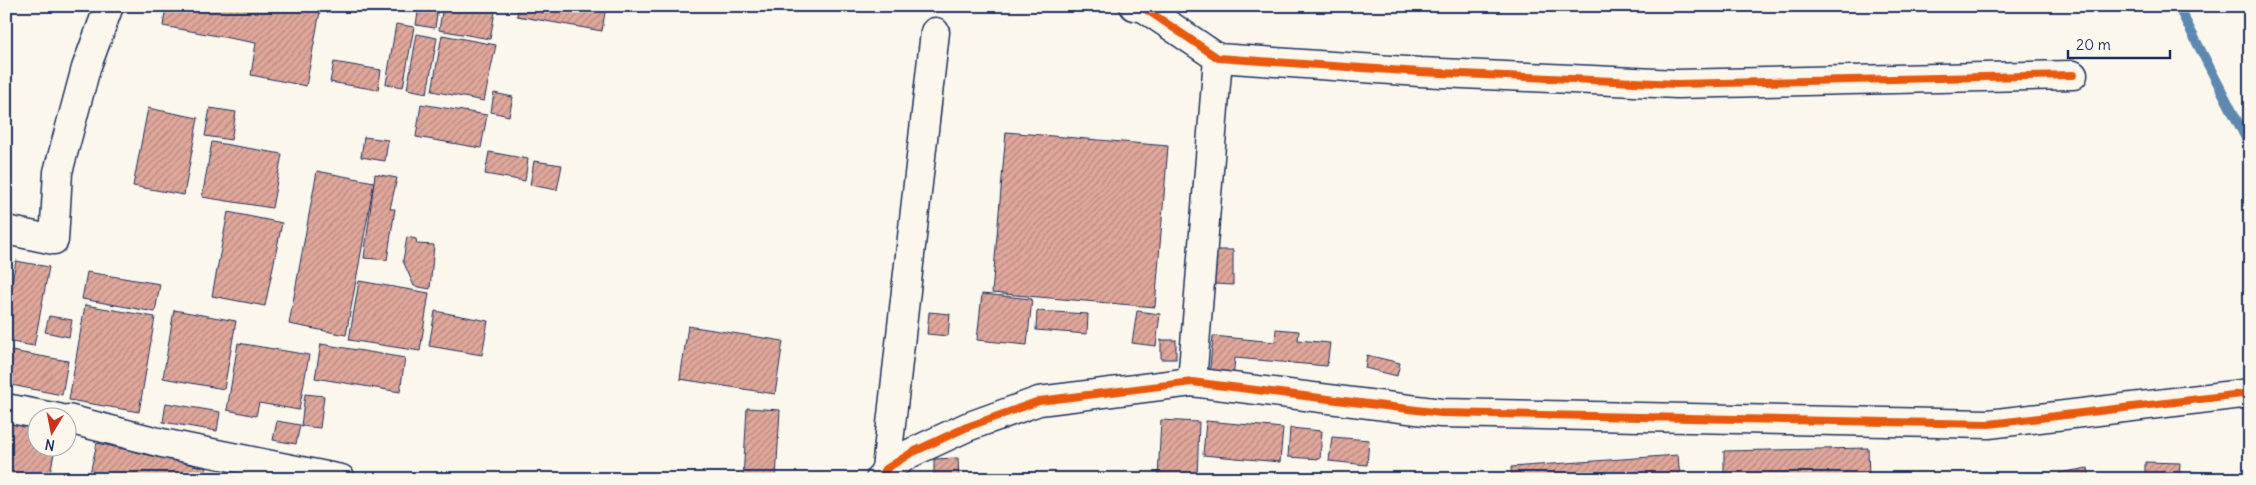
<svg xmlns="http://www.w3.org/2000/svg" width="2256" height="485" viewBox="0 0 2256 485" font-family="Delius,sans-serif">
<defs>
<pattern id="building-hatch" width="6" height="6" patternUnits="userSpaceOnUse" patternTransform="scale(1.25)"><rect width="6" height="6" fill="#e0a79a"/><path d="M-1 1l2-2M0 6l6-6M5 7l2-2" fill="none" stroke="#b58881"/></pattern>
</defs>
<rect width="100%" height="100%" fill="#fbf7ec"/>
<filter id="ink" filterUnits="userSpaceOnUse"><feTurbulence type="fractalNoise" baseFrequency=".02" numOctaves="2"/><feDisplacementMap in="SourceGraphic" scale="10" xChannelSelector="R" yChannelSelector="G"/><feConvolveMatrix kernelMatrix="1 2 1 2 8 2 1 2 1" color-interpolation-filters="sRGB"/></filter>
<g filter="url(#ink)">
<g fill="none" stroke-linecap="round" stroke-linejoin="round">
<path stroke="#5d89b1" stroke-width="10" d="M2178,6L2250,146"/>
</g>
<g fill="url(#building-hatch)" stroke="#1b2f5e">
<path d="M166,6H321L306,86L251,75L256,43L163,26Z"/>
<path d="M419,6H438L435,28L416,25Z"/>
<path d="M443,6H496L490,39L439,30Z"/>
<path d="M518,6H606L602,31L517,16Z"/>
<path d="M396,24L414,27L403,87L386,84Z"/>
<path d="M417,34L437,38L427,93L407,89Z"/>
<path d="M442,35L496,45L484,101L432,91Z"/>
<path d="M334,62L381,70L378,90L330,82Z"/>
<path d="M494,93L513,97L509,116L491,112Z"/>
<path d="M421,104L487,115L481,148L416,137Z"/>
<path d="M148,108L198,118L184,195L133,186Z"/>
<path d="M210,108L236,112L231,140L205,136Z"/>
<path d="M1006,132L1168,146L1155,307L992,293Z"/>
<path d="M364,137L388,140L385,161L361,157Z"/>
<path d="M212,142L282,154L272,208L202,197Z"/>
<path d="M489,152L528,159L525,181L485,174Z"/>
<path d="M534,161L562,165L557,190L530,185Z"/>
<path d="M317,171L374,182L346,335L289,324Z"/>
<path d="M375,174L397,178L390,209H395L387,260L364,258Z"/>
<path d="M228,212L282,223L265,306L212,296Z"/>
<path d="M407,237L416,239L417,244L434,245L430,289L414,286L403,261Z"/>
<path d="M1213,250H1233V285L1214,284Z"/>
<path d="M16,261L49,267L34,346L6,341V312Z"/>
<path d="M87,272L160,284L155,312L82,299Z"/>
<path d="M359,281L429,293L420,351L349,340Z"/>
<path d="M982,294L1032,299L1027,345L977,340Z"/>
<path d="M85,305L155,317L139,412L69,400Z"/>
<path d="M174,310L236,321L224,389L163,378Z"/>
<path d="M435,311L488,321L482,355L429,346Z"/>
<path d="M1037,311L1088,314L1087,334L1036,330Z"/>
<path d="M1137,311L1160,314L1156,346L1132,343Z"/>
<path d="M929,312L950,314L948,336L927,334Z"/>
<path d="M49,316L72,320L69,337L45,332Z"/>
<path d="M688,326L783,341L775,394L680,379Z"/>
<path d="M1276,329L1299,331L1298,340L1330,343L1327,366L1235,358L1233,380L1209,377L1213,336L1275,342Z"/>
<rect x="1161" y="340" width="15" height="19"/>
<path d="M238,343L309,355L299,410L259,403L256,416L227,410Z"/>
<path d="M321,344L405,358L400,392L315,378Z"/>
<path d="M6,350L68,361L62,395L6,384Z"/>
<path d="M1367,355L1400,363L1397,376L1365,368Z"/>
<path d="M305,394L324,396L320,428L301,426Z"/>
<path d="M166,403L220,412L217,431L163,422Z"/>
<path d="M747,408L780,410L776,479H743Z"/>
<path d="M6,419L38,425V448H55L49,479H6Z"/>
<path d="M1161,420L1199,422L1197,479H1158Z"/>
<path d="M277,421L300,425L296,444L273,440Z"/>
<path d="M1206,421L1283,428L1280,462L1203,455Z"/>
<path d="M1290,428L1322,431L1320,459L1288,457Z"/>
<path d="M1332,437L1369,440L1367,465L1329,461Z"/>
<path d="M97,443L207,468L204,479H117L90,473Z"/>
<path d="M1868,448L1869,479H1724V451Z"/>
<path d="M1678,455L1680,479H1512L1511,467Z"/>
<path d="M958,458L959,479H934V459Z"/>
<path d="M2145,462L2180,463L2179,479H2145Z"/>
<path d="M2088,468L2090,479H2060L2059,473Z"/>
<path d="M2192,472L2250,474V479H2192Z"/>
</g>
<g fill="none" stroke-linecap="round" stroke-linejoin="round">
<g stroke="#1b2f5e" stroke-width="31">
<g id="minor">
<path d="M1134,6L1144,8L1218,58L1420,72L1677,84L2073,75"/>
<path d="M6,230L54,240L58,172L86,68L109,6"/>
<path d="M1192,382L1218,58"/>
<path d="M6,408L58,418"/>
<path d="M68,419L162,443L341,479"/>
<path d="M886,469L935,32"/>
<path d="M880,479L886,469L911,453L967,427L1039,401L1192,382L1441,413L1989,424L2250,393"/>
</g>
</g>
<use href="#minor" stroke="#fbf7ec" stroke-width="28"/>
<g stroke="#fbf7ec" stroke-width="11">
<g id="cycleway">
<path d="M1134,6L1144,8L1218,58L1420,72L1677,84L2073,75"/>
<path d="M880,479L886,469L911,453L967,427L1039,401L1192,382L1441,413L1989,424L2250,393"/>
</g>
</g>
<use href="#cycleway" stroke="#e8590c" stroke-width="8"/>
</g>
</g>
<rect width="2256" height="485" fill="none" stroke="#fbf7ec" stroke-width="25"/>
<rect x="12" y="12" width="2231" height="460" fill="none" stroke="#1b2f5e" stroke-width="2" filter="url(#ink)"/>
<g transform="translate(52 432) rotate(190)"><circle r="24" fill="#fbf7ec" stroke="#a1a7b3"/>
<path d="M0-4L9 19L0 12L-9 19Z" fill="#c8321e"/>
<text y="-8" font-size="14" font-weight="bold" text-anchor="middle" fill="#1b2f5e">N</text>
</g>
<path d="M2068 50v8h102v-8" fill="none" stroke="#1b2f5e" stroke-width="2.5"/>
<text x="2076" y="50" font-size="15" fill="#1b2f5e" stroke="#fbf7ec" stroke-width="4" paint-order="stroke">20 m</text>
</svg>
